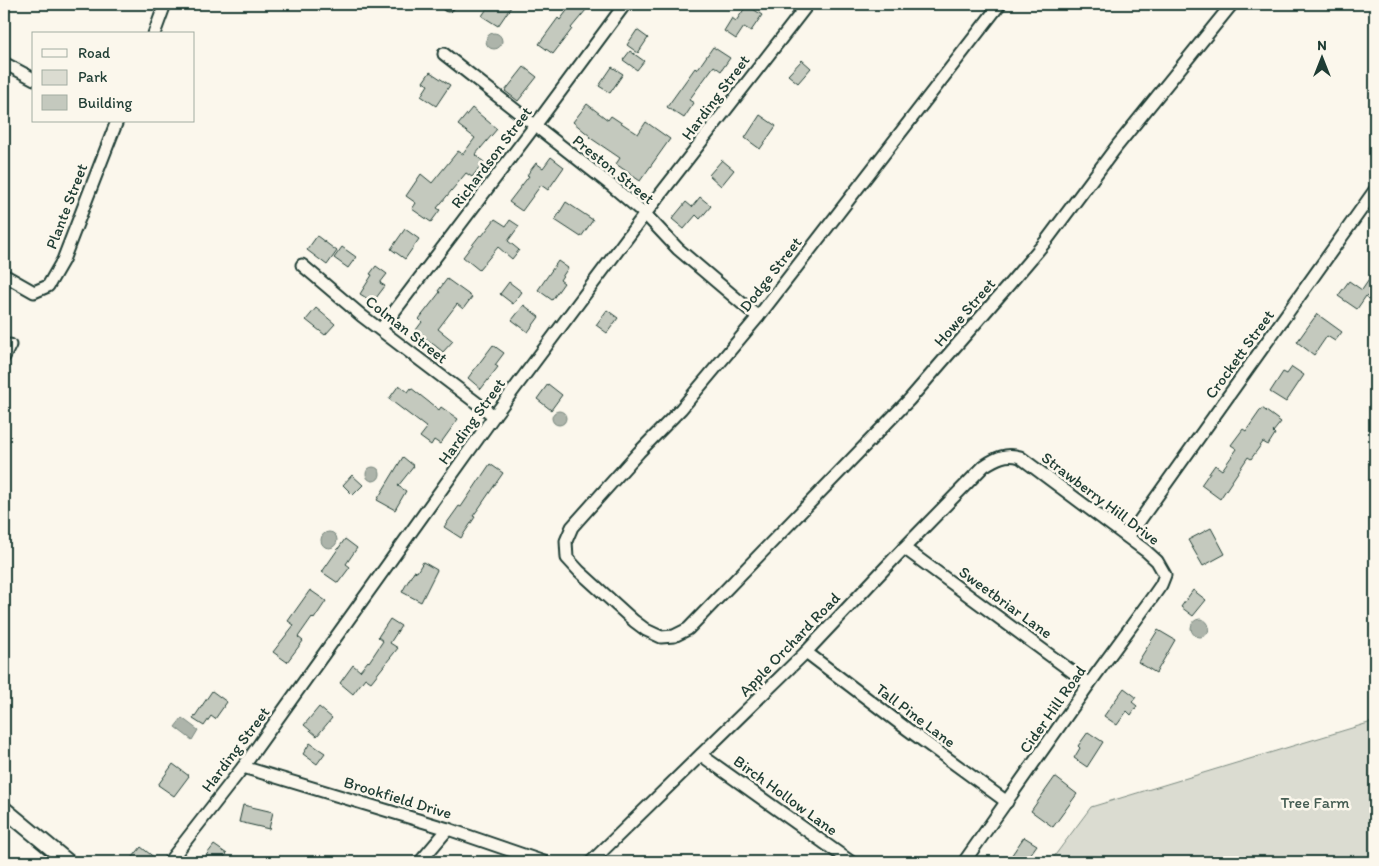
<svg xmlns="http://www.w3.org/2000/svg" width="1379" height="866" viewBox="0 0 1379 866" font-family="Itim,sans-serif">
<rect width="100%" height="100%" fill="#fbf7ec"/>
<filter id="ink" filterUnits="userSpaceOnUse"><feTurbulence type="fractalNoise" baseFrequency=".02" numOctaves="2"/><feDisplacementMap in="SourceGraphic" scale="10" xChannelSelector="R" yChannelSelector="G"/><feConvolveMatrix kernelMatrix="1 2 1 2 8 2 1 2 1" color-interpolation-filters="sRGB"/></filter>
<g filter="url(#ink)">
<path fill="#dbdcd1" stroke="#7d8c82" d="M1375,721V862H1050L1091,807Z"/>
<g fill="#adb4aa" stroke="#74847b">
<circle cx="494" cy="41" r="8"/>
<circle cx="559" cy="418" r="7"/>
<circle cx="373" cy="474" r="7"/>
<circle cx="329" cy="540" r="8"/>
<circle cx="1200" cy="628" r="9"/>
<path d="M182,718L198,730L192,740L175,727Z"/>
</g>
<g fill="#c4c9be" stroke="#1f3d34">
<path d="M490,4H513L498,26L482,16Z"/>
<path d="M572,4H591L571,28L572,29L553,54L539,44L558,18L560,20Z"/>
<path d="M747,5L762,15L751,31L744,27L736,39L724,31L732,18L736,21Z"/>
<path d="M637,30L648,38L638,53L627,45Z"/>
<path d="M713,47L730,58L721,71L714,66L689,100L694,103L684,118L667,107L695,68L697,70Z"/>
<path d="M630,51L644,61L637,70L623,60Z"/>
<path d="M802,60L811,68L798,83L788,75Z"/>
<path d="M524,67L537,77L518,101L505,91Z"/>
<path d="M612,67L623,74L610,93L599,86Z"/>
<path d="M430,72L450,85L436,106L421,96L428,85L423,82Z"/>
<path d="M587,104L608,120L611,116L638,134L646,122L670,139L640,181L616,164L620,158L589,137L590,136L573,122Z"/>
<path d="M472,108L497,129L475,155L484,162L472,177L466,173L437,208L440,210L431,222L412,209L416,203L406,196L421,174L432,183L458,151L463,154L475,138L458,125Z"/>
<path d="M760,115L776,126L760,149L745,138Z"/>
<path d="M551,157L564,167L548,190L541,185L522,211L509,202L529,176L527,175L536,163L543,168Z"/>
<path d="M722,160L734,170L721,186L709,175Z"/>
<path d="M700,197L711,206L700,219L696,215L684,229L672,219L686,202L692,207Z"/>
<path d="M566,202L593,220L581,237L555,220Z"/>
<path d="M495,219L506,226L510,220L519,226L508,241L519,250L512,259L498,247L479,270L463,257L480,235L482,236Z"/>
<path d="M405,229L419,239L405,259L391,249Z"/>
<path d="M317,236L337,251L327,265L307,250Z"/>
<path d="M342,247L356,257L348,268L334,258Z"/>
<path d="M558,261L568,268L560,280L564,283L552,300L538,290Z"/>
<path d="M376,266L387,274L380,283L385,286L373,302L360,294L372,275L370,274Z"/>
<path d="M1375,271V303L1366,296L1357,309L1338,296L1349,281L1362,290Z"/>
<path d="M447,279L472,297L463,309L457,304L438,329L453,341L443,352L416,330L422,322L419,319L440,292L438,291Z"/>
<path d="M509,282L522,292L513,304L500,294Z"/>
<path d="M524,305L539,317L528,332L512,320Z"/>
<path d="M316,308L335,324L325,335L306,320Z"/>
<path d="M607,310L618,318L607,333L596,325Z"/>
<path d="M1317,314L1342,332L1335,341L1327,336L1314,355L1297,342Z"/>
<path d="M493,345L504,353L495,365L498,367L481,389L468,378Z"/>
<path d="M1292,367L1304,375L1286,402L1270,392L1283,372L1287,374Z"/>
<path d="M548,384L562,395L551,410L537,399Z"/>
<path d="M399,385L408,392L411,388L439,410L441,407L458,419L440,444L434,440L431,445L420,437L427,428L389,399Z"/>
<path d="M1262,408L1281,422L1273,432L1275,434L1268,445L1263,442L1251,459L1248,457L1220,499L1201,485L1215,465L1222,470L1237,449L1231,445L1243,429L1246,431Z"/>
<path d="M403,457L414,466L398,486L406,491L395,510L377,500Z"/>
<path d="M490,464L503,473L479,508L473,516L475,517L461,538L444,527L459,506L461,507Z"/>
<path d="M352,475L363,485L353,495L343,485Z"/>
<path d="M1211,528L1225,554L1203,566L1188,540Z"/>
<path d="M345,539L357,548L346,564L350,567L338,583L322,572Z"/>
<path d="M423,562L437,570L421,602L402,592L414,571L417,572Z"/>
<path d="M310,590L326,601L314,619L312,617L298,637L303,641L287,662L273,652L294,625L288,621Z"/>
<path d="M1193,590L1206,600L1193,616L1181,607Z"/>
<path d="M390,619L401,626L390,643L398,648L371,682L365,678L353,694L340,683L353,665L360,671L368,661L369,662L383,641L378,637Z"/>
<path d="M1158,630L1175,640L1156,673L1138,662Z"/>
<path d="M1124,688L1136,697L1132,702L1137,706L1131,715L1127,711L1117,725L1104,716Z"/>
<path d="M212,691L227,702L215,719L211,716L204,726L193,719Z"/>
<path d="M319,707L332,718L317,736L304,725Z"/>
<path d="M1088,732L1103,742L1087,767L1074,758L1080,748L1078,746Z"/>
<path d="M310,743L325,753L317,764L303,754Z"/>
<path d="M173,764L189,776L174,796L158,785Z"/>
<path d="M1055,777L1077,794L1053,827L1031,811Z"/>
<path d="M243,805L273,812L269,829L239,822Z"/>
<path d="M1024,837L1037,845L1025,862H1007Z"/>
<path d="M214,845L227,854L220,862H201Z"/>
<path d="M141,847L160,862H129Z"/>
</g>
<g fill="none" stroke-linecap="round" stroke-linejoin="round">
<g stroke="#1f3d34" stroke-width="15">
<g id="minor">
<path d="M1000,4L758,317L681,409L639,452L572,527L566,541L567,558L579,571L634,621L646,630L661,637L674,636L688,629L909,400L1007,287L1046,241L1117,146L1232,4"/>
<path d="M448,5L449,4"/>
<path d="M154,34L165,4"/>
<path d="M444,54L612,186L645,214L678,249L758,317"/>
<path d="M4,63L34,79"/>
<path d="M302,265L362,316L494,416"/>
<path d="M4,275L34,292L48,286L63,260L117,121"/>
<path d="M381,329L543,115L625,4"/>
<path d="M4,357L10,345"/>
<path d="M1128,537L1375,190"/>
<path d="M904,548L1089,684"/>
<path d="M806,652L907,729L1007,802"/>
<path d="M701,755L851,862"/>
<path d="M243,767L448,829L544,862"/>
<path d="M169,862L243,767L494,416L645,214L808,4"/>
<path d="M420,862L448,829"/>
<path d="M591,862L806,652L904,548L984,466C996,458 1006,453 1020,457L1146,551L1157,561L1165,575L1161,585L1154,595L1089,684L964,862"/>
</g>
</g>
<g stroke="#1f3d34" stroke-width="18">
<path id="tertiary" d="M4,809L68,862"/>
</g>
<use href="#minor" stroke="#fbf7ec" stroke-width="11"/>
<use href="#tertiary" stroke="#fbf7ec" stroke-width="14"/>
</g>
</g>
<g text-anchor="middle" stroke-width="5" stroke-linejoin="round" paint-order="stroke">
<g font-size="16" fill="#1f3d34" stroke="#fbf7ec">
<text transform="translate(715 97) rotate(-53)" y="6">Harding Street</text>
<text transform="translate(491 157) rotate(-53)" y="6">Richardson Street</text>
<text transform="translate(614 169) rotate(39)" y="6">Preston Street</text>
<text transform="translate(66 206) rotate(-69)" y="6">Plante Street</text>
<text transform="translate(770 274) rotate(-52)" y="6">Dodge Street</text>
<text transform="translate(964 312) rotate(-49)" y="6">Howe Street</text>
<text transform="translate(407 329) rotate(38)" y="6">Colman Street</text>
<text transform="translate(1239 354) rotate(-54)" y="6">Crockett Street</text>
<text transform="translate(471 421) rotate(-54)" y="6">Harding Street</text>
<text transform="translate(1101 498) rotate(37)" y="6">Strawberry Hill Drive</text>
<text transform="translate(1006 602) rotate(36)" y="6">Sweetbriar Lane</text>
<text transform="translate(789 644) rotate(-46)" y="6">Apple Orchard Road</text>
<text transform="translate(1052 709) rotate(-55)" y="6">Cider Hill Road</text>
<text transform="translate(916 715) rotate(37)" y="6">Tall Pine Lane</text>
<text transform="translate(235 749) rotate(-53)" y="6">Harding Street</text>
<text transform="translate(786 795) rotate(36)" y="6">Birch Hollow Lane</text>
<text transform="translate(398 797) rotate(17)" y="6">Brookfield Drive</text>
</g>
<g font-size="16" fill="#455d53" stroke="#fbf7ec">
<text x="1315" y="808">Tree Farm</text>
</g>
</g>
<rect width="1379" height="866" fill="none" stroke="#fbf7ec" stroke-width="20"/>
<rect x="10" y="10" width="1359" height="846" fill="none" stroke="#1f3d34" stroke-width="2" filter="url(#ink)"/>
<rect x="32" y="32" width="162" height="90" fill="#fbf7ec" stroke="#a3ada2"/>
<rect x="42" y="49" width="25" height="8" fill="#fbf7ec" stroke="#a3ada2"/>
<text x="78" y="58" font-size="15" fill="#1f3d34">Road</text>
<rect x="42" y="70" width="25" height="15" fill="#dbdcd1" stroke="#a3ada2"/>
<text x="78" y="82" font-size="15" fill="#1f3d34">Park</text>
<rect x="42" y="95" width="25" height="15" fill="#c4c9be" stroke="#a3ada2"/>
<text x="78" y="108" font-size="15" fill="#1f3d34">Building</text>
<g transform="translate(1322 58)" stroke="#fbf7ec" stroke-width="4" paint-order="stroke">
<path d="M0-4L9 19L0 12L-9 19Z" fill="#1f3d34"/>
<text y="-8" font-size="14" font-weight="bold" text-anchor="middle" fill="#1f3d34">N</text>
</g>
</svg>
